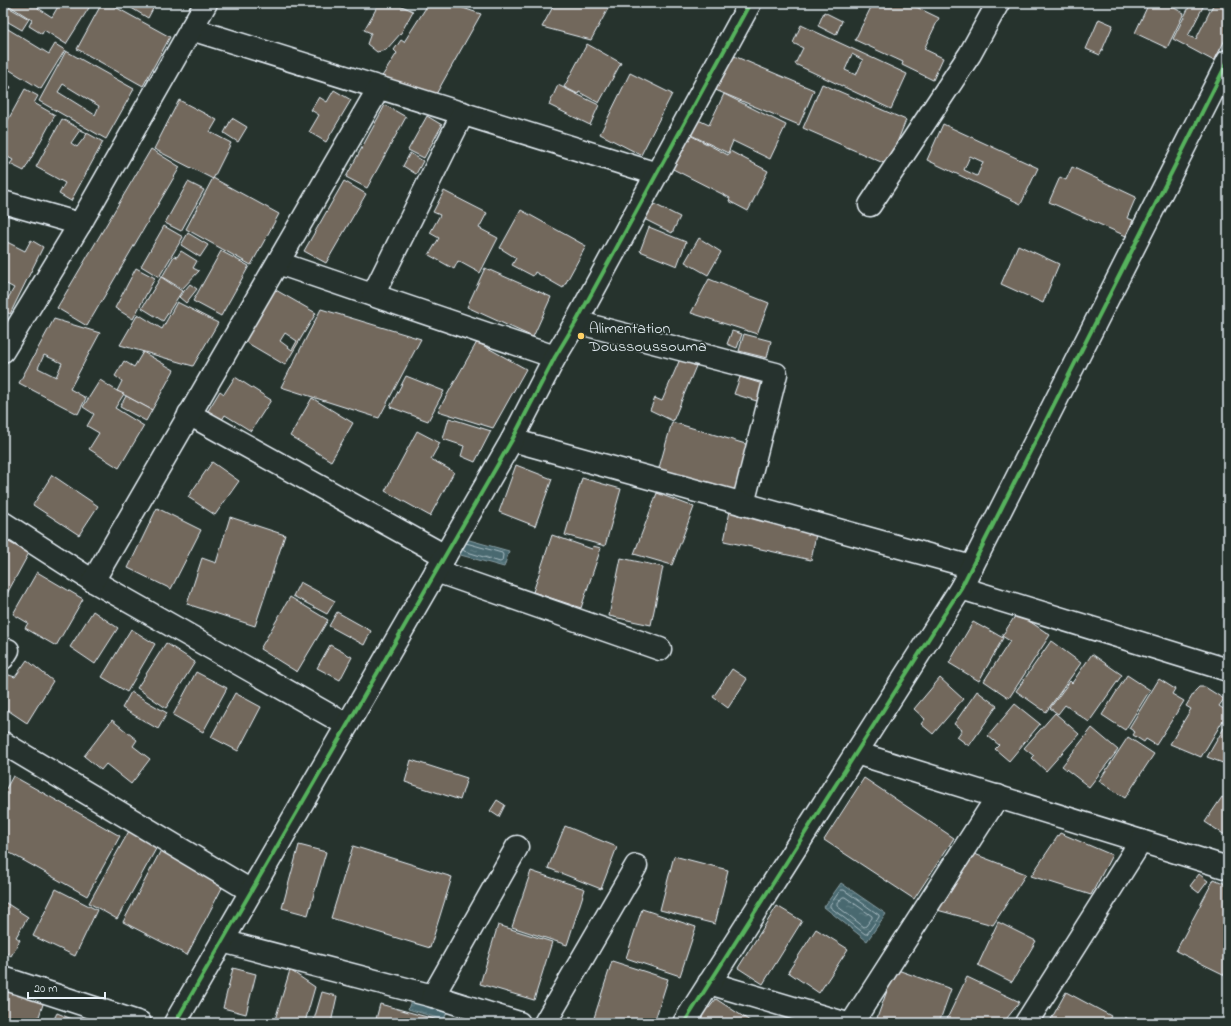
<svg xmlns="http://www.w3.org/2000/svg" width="1231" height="1026" viewBox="0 0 1231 1026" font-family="'Indie Flower',sans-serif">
<defs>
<pattern id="water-ripples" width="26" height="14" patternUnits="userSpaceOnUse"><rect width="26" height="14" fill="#496970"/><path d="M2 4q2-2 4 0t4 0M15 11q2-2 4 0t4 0" fill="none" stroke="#637f85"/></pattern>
</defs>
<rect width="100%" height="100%" fill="#26332d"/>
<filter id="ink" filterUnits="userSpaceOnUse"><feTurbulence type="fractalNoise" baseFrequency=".025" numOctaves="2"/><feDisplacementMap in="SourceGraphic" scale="8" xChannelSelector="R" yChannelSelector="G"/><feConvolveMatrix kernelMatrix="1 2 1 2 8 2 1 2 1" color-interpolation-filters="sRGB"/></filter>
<g filter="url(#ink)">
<g fill="url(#water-ripples)" stroke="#899fa6">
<path d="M462,538L509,551L504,567L457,554Z"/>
<path d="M841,883L886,914L867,941L824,907Z"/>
<path d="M413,995L449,1005L444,1020L408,1009Z"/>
</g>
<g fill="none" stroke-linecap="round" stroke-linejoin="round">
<g stroke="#a8bbc2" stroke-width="1">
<path d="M463,549L464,551L500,562L502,561L503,555L502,553L466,543"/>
<path d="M841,890H844L879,915V917L867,934H865L830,907V905Z"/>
<path d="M843,897H845L872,916V918L866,926L864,927L837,906V904Z"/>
</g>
</g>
<g fill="#72675b" stroke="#e8f1f8" fill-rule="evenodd">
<path d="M5,3H41L38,8L52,17L60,3H92L66,44L44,30L42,34L29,26L32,20Z"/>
<path d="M102,3H108L170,37L143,86L77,49Z"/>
<path d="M123,3H156L148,18Z"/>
<path d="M378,3H395L413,11L401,33L386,50L377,52L367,44L371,33L364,30L375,11Z"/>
<path d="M429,3H448L481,14L435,96L379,81L397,53L394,50L401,40L404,42Z"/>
<path d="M555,3H603L610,5L591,40L542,27Z"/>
<path d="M873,3H908L939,18L924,49L943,58L933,80L902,65L903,62L855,40Z"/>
<path d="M1149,3H1164L1184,13L1167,48L1135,33Z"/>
<path d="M1191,3H1205L1188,36L1196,39L1214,3H1228V34L1214,61L1173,39Z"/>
<path d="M8,7L29,19L22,30L3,19V15Z"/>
<path d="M824,12L842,21L836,35L818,26Z"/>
<path d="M1099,19L1113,25L1100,55L1086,49Z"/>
<path d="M801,25L907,74L891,109L795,64L803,48L793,43ZM852,54L863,60L856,75L845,70Z"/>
<path d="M3,26L49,54L55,44L65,50L41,89L3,66Z"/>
<path d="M587,44L621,63L599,103L579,92L578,94L564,87Z"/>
<path d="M66,51L134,89L106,139L39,101ZM63,84L99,106L95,115L58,92Z"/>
<path d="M727,53L814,90L799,125L713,89Z"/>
<path d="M630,73L672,94L641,155L600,134Z"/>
<path d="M3,82L11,87L3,99Z"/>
<path d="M822,84L906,120L888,165L803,128Z"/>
<path d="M558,85L599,105L590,125L549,105Z"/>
<path d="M25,89L38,96L34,103L55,115L24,171L10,164L13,160L3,154V129Z"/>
<path d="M334,90L351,100L326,142L309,132L319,115L311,110L319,97L327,102Z"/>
<path d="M724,94L786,125L770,159L733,141L728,153L689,134L696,119L709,125Z"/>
<path d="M179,100L217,120L210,132L231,143L213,179L154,149Z"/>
<path d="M385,105L406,117L367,188L346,177Z"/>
<path d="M427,116L442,125L424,158L408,150Z"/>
<path d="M232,118L247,127L238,142L224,133Z"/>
<path d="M62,119L103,142L71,201L59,194L65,183L36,167ZM80,130L87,134L77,147L71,143Z"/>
<path d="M943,124L1038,168L1021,204L927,160ZM970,156L983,162L977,176L964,170Z"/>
<path d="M686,133L728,155L730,151L768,171L748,211L729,201L730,198L669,167Z"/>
<path d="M151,149L180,167L87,326L57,308Z"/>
<path d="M410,153L423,161L416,174L403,166Z"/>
<path d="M1072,167L1136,197L1127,218L1133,220L1126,236L1049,202L1060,177L1066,180Z"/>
<path d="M213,178L279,214L251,265L186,229Z"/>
<path d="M344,181L366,194L326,263L304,251Z"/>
<path d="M188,182L204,190L181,231L165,223Z"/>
<path d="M444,191L487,213L479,228L498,238L480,273L458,261L454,269L429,255L439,238L430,233L440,215L433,212Z"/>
<path d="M646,200L680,217L672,233L638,216Z"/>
<path d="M521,210L586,246L563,288L535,272L533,276L512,265L516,258L500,248Z"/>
<path d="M164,226L183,237L159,277L141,266Z"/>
<path d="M649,227L686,242L677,266L640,251Z"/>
<path d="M188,233L208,245L200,257L181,245Z"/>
<path d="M699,238L721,252L708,275L685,262Z"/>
<path d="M3,240L25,251L31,240L43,247L10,314L3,310V297L7,300L14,288L3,282Z"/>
<path d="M1018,245L1059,264L1043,303L1001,284Z"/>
<path d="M181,251L197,261L193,268L199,271L182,289L162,277L174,256L177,257Z"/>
<path d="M221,251L249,266L221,316L193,301Z"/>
<path d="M136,268L155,278L133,319L115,308Z"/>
<path d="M485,268L551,297L533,337L467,307Z"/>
<path d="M161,277L182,291L163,321L142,308Z"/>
<path d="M709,279L769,303L757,334L691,313Z"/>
<path d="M190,284L197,289L186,303L179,297Z"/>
<path d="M274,289L316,313L285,365L244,341ZM285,333L297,341L292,350L280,341Z"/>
<path d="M177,302L218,323L193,366L120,345L138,314L162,329Z"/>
<path d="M321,309L421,339L379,418L281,387Z"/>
<path d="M54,319L100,333L70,389L86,398L78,414L19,383ZM44,355L62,363L56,377L38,368Z"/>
<path d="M732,331L742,334L737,348L727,344Z"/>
<path d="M744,334L771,341L767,358L739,351Z"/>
<path d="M477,342L526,369L493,428L438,411Z"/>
<path d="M143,352L174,370L152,410L117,391L122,381L115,376L124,361L134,367Z"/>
<path d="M680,359L696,366L673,421L650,410L655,398L662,401Z"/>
<path d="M406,376L444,391L428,421L390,407Z"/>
<path d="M235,377L271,400L251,431L225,415L220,423L206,414L220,391L224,394Z"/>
<path d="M740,377L766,385L760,402L734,394Z"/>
<path d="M100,380L117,391L124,394L115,408L144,426L119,468L89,449L99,433L87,426L94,414L83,407Z"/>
<path d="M126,396L152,410L146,421L120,407Z"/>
<path d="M312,398L353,423L331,461L290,436Z"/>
<path d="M449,418L491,431L475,462L461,456L464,446L443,439Z"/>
<path d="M672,422L749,445L734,498L657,475Z"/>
<path d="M417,431L440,443L431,459L454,472L430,516L385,491Z"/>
<path d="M212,462L239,481L215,515L188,497Z"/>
<path d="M516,465L552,479L535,526L499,512Z"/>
<path d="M52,475L98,506L79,535L33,505Z"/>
<path d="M582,478L621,489L605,546L565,535Z"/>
<path d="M657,493L694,507L672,565L634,554Z"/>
<path d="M157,508L201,530L171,589L128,568Z"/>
<path d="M730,511L817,529L811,560L724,541Z"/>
<path d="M230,517L285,535L255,626L187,604L202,558L216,563Z"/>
<path d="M552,535L592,549L593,546L601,548L581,608L533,592Z"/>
<path d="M3,539L29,553L3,601Z"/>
<path d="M621,558L663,567L651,625L609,616Z"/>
<path d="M37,572L83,599L56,646L25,628L28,623L13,614Z"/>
<path d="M300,582L335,601L327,614L293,596Z"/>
<path d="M290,597L328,620L297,672L260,649Z"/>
<path d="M93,611L118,628L95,664L70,647Z"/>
<path d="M337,612L371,631L364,645L329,626Z"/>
<path d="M1017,613L1050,635L1009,698L984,681L1010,641L1002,636Z"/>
<path d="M973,622L984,628V627L1003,638L979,681L949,663Z"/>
<path d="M131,629L155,644L127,692L102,677Z"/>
<path d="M1051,641L1081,663L1046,712L1016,691Z"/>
<path d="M166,643L195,662L166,708L137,688Z"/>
<path d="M330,645L352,657L340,680L317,668Z"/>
<path d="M1092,654L1122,675L1089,722L1065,705L1058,714L1050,708L1070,681L1072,683Z"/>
<path d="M27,660L53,681L27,723L3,707V673L15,677Z"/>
<path d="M732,669L747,679L728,708L713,697Z"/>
<path d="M196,672L227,688L203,732L173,715Z"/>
<path d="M1127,675L1150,690L1125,730L1102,715Z"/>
<path d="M940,678L963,699L933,734L921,724L925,719L914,709Z"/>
<path d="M1159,679L1175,689L1172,694L1184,701L1156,745L1146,739L1144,742L1133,735L1135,732L1129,728Z"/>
<path d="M1199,687H1205L1224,699L1219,706L1228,712L1201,757L1170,744L1191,709L1186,706L1195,691Z"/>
<path d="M977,691L997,706L969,746L957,737L962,730L954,724Z"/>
<path d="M131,692L167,713L158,729L122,708Z"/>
<path d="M235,693L261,707L238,751L211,737Z"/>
<path d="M1015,704L1040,724L1009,761L995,749L999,745L988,736Z"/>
<path d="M1055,713L1079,734L1046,771L1032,758L1034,756L1024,748Z"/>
<path d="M112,720L137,740L133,746L150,759L131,784L106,764L101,770L84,756Z"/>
<path d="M1228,721V765L1207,757Z"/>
<path d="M1092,728L1118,750L1089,787L1062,766Z"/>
<path d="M1128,737L1154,754L1125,798L1099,781Z"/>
<path d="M411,760L467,778L460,800L405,782Z"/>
<path d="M13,776L120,836L87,896L3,849V794Z"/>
<path d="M864,778L954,838L914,899L824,840Z"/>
<path d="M1222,797L1227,800L1228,799V837L1205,822Z"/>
<path d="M497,800L505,805L499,817L490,811Z"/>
<path d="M565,826L617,847L601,889L548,868Z"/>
<path d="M129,831L157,847L117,919L89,903Z"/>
<path d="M1060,833L1112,855L1091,895L1031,876Z"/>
<path d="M299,845L326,852L308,915L282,908Z"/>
<path d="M353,846L452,877L430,948L331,918Z"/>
<path d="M161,850L224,884L187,955L123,922Z"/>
<path d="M972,853L1026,874L993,925L937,910Z"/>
<path d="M674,856L728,870L715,924L660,910Z"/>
<path d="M531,871L585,889L567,945L512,927Z"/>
<path d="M1199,874L1208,881L1199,893L1190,886Z"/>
<path d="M1214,879L1228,885L1227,976L1176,951Z"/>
<path d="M56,889L97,910L75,956L33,936Z"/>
<path d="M3,901L28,917L16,937L20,940L11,956L3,951Z"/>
<path d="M777,906L802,921L763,984L738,968Z"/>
<path d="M642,909L696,927L680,976L626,958Z"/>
<path d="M998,922L1036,941L1012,982L978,965Z"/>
<path d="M498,925L552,942L534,1000L480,984Z"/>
<path d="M816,929L848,949L819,993L788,972Z"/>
<path d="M612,961L668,979L654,1023H600L593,1021Z"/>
<path d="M233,968L256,974L246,1014L223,1008Z"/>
<path d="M895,969L951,989L939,1023H890L877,1018Z"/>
<path d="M290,970L315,987L305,1022L306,1023H274Z"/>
<path d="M967,977L1020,1002L1003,1023H945Z"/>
<path d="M3,988L44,1001L37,1023H19L3,1018Z"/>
<path d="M322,992L337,996L331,1023H313Z"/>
<path d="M1066,992L1111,1016L1107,1023H1049Z"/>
<path d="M716,999L753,1023H692L703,1005L709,1008Z"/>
<path d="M380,1004L445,1022V1023H375Z"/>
<path d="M57,1013L82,1023H52Z"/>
<path d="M1125,1017L1135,1023H1122Z"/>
</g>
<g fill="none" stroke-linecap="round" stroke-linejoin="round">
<g stroke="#e8f1f8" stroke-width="25">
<g id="street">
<path d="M191,29L657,174"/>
<path d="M3,202L80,224"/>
<path d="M870,205L970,54L998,3"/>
<path d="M278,263L555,357"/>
<path d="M373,295L463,113"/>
<path d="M576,322L776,374L743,504"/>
<path d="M3,351L80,224L206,3"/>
<path d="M189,414L445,556"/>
<path d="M512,440L972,567"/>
<path d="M3,523L93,581L347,725"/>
<path d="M436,571L660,649"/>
<path d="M93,581L379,88"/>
<path d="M961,588L1228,670"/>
<path d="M3,658L8,650"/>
<path d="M3,743L251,891"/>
<path d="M856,753L1228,868"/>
<path d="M222,941L433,996L519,1023"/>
<path d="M3,978L140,1023"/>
<path d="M709,983L844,1023"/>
<path d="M433,996L517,847"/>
<path d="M175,1023L512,440L555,357L576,322L750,3"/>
<path d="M545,1023L636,866"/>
<path d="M684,1023L961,588L1228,61"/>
<path d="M852,1023L998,796"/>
<path d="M1026,1023L1141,841"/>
</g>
</g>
<use href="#street" stroke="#26332d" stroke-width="22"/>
<g stroke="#26332d" stroke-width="6">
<g id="cycleway">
<path d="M175,1023L512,440L555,357L576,322L750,3"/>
<path d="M684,1023L961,588L1228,61"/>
</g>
</g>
<use href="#cycleway" stroke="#56b35d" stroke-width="4"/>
</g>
</g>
<circle fill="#ffd166" stroke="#26332d" stroke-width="1.5" cx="581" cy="336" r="4"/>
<g text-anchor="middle" stroke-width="3.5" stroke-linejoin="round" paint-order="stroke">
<g font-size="16" fill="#e8f1f8" stroke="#26332d" text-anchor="start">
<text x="589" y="333">Alimentation<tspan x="589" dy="18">Doussoussouma</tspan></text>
</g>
</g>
<rect width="1231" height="1026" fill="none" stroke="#26332d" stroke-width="16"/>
<rect x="8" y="8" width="1215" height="1010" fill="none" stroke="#e8f1f8" stroke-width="1.5" filter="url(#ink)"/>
<path d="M28 992v6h77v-6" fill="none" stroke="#e8f1f8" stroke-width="2"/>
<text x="34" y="992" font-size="12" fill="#e8f1f8" stroke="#26332d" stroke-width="3" paint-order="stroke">20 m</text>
</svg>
